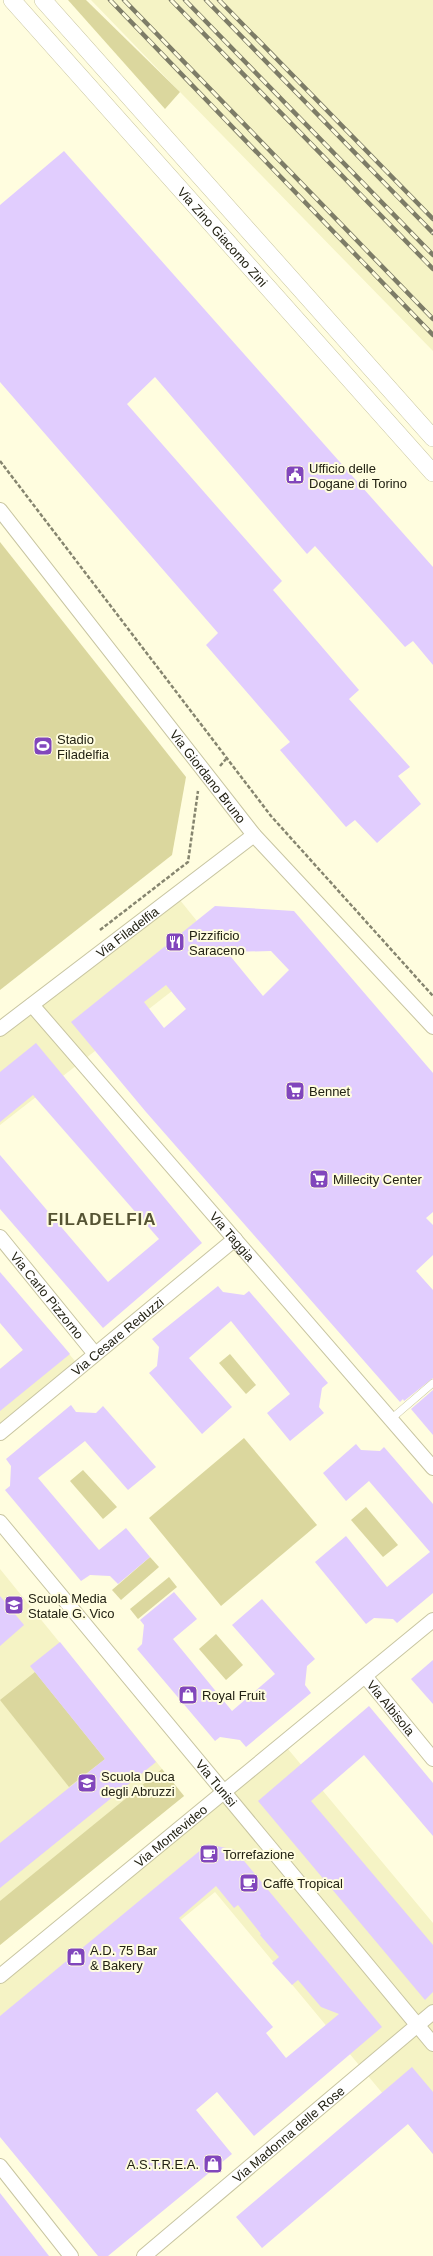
<svg xmlns="http://www.w3.org/2000/svg" width="433" height="2256" viewBox="0 0 433 2256" font-family="Arial,sans-serif">
<rect width="100%" height="100%" fill="#fffddf"/>
<g fill="#f5f3c5">
<path d="M91,0H433V351L180,92Z"/>
<path d="M175,894L222,952L0,1125V1029Z"/>
<path d="M48,1329L80,1367L0,1433V1369Z"/>
<path d="M0,1569L184,1796L0,1945Z"/>
<path d="M283,1743L433,1923V2154L215,1892L0,2067V1976Z"/>
</g>
<g fill="#dbd79e">
<path d="M68,0H86L180,92L165,109Z"/>
<path d="M0,542L186,777L172,855L0,990Z"/>
<path d="M230,1354L256,1385L246,1394L219,1363Z"/>
<path d="M244,1438L317,1525L221,1606L149,1518Z"/>
<path d="M83,1470L117,1507L103,1519L70,1481Z"/>
<path d="M366,1507L398,1545L383,1557L351,1520Z"/>
<path d="M150,1557L159,1567L121,1600L112,1590Z"/>
<path d="M169,1577L177,1587L138,1619L130,1609Z"/>
<path d="M216,1634L243,1665L226,1680L199,1649Z"/>
<path d="M35,1672L105,1759L69,1787L0,1700Z"/>
<path d="M162,1769L184,1796L0,1945V1901Z"/>
</g>
<g fill="#e1cdfe" fill-rule="evenodd">
<path d="M64,151L433,567V665L413,641L405,647L315,546L307,554L155,377L127,404L282,581L273,590L359,690L349,699L410,767L398,776L421,804L377,843L355,820L346,827L280,750L290,742L206,645L218,633L0,382V205Z"/>
<path d="M215,906L294,911L433,1073V1212L426,1218L433,1225V1255L416,1271L433,1290V1378L404,1401L403,1399L400,1402L146,1112L71,1022ZM271,951L289,970L263,996L227,952ZM166,985L186,1009L164,1028L144,1002Z"/>
<path d="M36,1043L202,1243L103,1328L0,1209V1155L108,1282L159,1239L33,1095L0,1122V1072Z"/>
<path d="M0,1272L70,1354L0,1411V1369L23,1350L0,1323Z"/>
<path d="M218,1286L223,1292L244,1295L249,1291L328,1383L322,1388L319,1407L324,1413L290,1441L267,1413L290,1394L231,1321L189,1358L232,1407L202,1434L149,1373L157,1366L159,1347L152,1339Z"/>
<path d="M433,1390V1435L411,1409Z"/>
<path d="M71,1405L76,1412L96,1413L103,1406L156,1467L128,1490L85,1441L38,1478L99,1550L126,1528L150,1557L118,1584L110,1576L90,1575L81,1581L5,1490L10,1486L11,1466L6,1459Z"/>
<path d="M356,1444L361,1450L380,1451L384,1447L433,1504V1593L397,1623L393,1619L374,1618L366,1624L315,1562L346,1536L387,1587L430,1552L369,1481L346,1501L323,1473Z"/>
<path d="M174,1592L197,1619L173,1639L232,1711L275,1674L232,1625L262,1599L315,1659L307,1666L305,1685L311,1693L246,1747L240,1740L220,1737L215,1741L137,1649L142,1644L144,1625L140,1620Z"/>
<path d="M0,1596L24,1625L0,1646Z"/>
<path d="M60,1642L156,1762L0,1888V1843L105,1759L30,1666Z"/>
<path d="M433,1660V1704L411,1679Z"/>
<path d="M369,1706L433,1783V1836L364,1755L311,1801L433,1945V1992L425,2000L258,1801Z"/>
<path d="M208,1844L235,1850L382,2027L254,2136L217,2092L196,2110L232,2154L108,2256H98L0,2137V2016ZM216,1886L234,1908L238,1905L261,1934L260,1935L279,1957L272,1963L292,1985L298,1980L321,2007L339,2014L286,2058L266,2033L273,2027L179,1918Z"/>
<path d="M412,2067L433,2092V2154L408,2124L262,2248L236,2217Z"/>
<path d="M0,2193L49,2256H0Z"/>
</g>
<g fill="none" stroke-linecap="round" stroke-linejoin="round">
<g stroke="#c8c5a1" stroke-width="8">
<path id="service" d="M391,1419L433,1383"/>
</g>
<g stroke="#c8c5a1" stroke-width="16">
<g id="minor">
<path id="s1" d="M0,510L254,835L433,1027"/>
<path id="s2" d="M32,1005L433,1468"/>
<path id="s3" d="M0,1029L254,835"/>
<path id="s4" d="M0,1237L95,1354"/>
<path id="s5" d="M0,1433L235,1239"/>
<path id="s6" d="M0,1522L433,2044"/>
<path id="s7" d="M365,1676L433,1759"/>
<path id="s8" d="M0,1976L433,1620"/>
<path d="M0,2166L71,2256"/>
<path id="s9" d="M144,2256L433,2012"/>
</g>
</g>
<g stroke="#c8c5a1" stroke-width="18">
<g id="tertiary">
<path id="s10" d="M12,0L433,473"/>
<path d="M43,0L433,438"/>
</g>
</g>
<g stroke="#86856f" stroke-width="2.5" stroke-dasharray="4 2" stroke-linecap="butt">
<path d="M0,461L271,816L433,996"/>
<path d="M220,766L226,759"/>
<path d="M100,930L188,862L198,791"/>
</g>
<use href="#service" stroke="#fff" stroke-width="7"/>
<use href="#minor" stroke="#fff" stroke-width="14"/>
<use href="#tertiary" stroke="#fff" stroke-width="17"/>
<g stroke="#7d7c67" stroke-width="4.5">
<g id="rail">
<path d="M110,0L433,335"/>
<path d="M124,0L433,319"/>
<path d="M171,0L433,269"/>
<path d="M185,0L433,255"/>
<path d="M206,0L433,233"/>
<path d="M219,0L433,219"/>
</g>
</g>
<use href="#rail" stroke="#fffddf" stroke-width="3" stroke-dasharray="9" stroke-linecap="butt"/>
</g>
<defs>
<g id="civic-square" transform="scale(1)"><rect x="-9" y="-9" width="18" height="18" rx="4" fill="#8146bc" stroke="#fffddf"/><path d="M-.6-6.5H3V-4.5H.6V-3L4-1V1h2V6H-6V1h2V-1L-.6-3ZM-1.2 2.5V6h2.4V2.5Z" fill="#fff"/></g>
<g id="stadium-square" transform="scale(1)"><rect x="-9" y="-9" width="18" height="18" rx="4" fill="#8146bc" stroke="#fffddf"/><path d="M0-5a6.5 5 0 1 0 0 10a6.5 5 0 1 0 0-10ZM-3.5-1.8h7v3.6h-7Z" fill="#fff"/></g>
<g id="restaurant-square" transform="scale(1)"><rect x="-9" y="-9" width="18" height="18" rx="4" fill="#8146bc" stroke="#fffddf"/><path d="M-5-6h1v4h1v-4h1v4h1v-4h1v5L-1.5 .5V6h-2V.5L-5-1ZM5-6V6H3V1.5H1.5Q1.5-4 5-6Z" fill="#fff"/></g>
<g id="supermarket-square" transform="scale(1)"><rect x="-9" y="-9" width="18" height="18" rx="4" fill="#8146bc" stroke="#fffddf"/><path d="M-6-5.5h2.5l.6 2H6L4.5 2H-2.5L-4.4-4H-6ZM-1.5 3.2a1.3 1.3 0 1 0 .1 0ZM3 3.2a1.3 1.3 0 1 0 .1 0Z" fill="#fff"/></g>
<g id="school-square" transform="scale(1)"><rect x="-9" y="-9" width="18" height="18" rx="4" fill="#8146bc" stroke="#fffddf"/><path d="M0-5L7-2L0 1L-7-2ZM-4 1L0 2.5L4 1V4Q0 6-4 4Z" fill="#fff"/></g>
<g id="shop-square" transform="scale(1)"><rect x="-9" y="-9" width="18" height="18" rx="4" fill="#8146bc" stroke="#fffddf"/><path d="M-5-2.5h2.3a2.7 3.5 0 0 1 5.4 0H5L5.5 6h-11ZM-1.5-2.5h3a1.5 2.3 0 0 0-3 0Z" fill="#fff"/></g>
<g id="cafe-square" transform="scale(1)"><rect x="-9" y="-9" width="18" height="18" rx="4" fill="#8146bc" stroke="#fffddf"/><path d="M-5.5-4.5H6V0H3Q3 3.5 0 3.5H-2.5Q-5.5 3.5-5.5 0ZM3-3.2v2h1.7v-2ZM-6 4.5H4V6H-6Z" fill="#fff"/></g>
</defs>
<g fill-rule="evenodd">
<use href="#civic-square" x="295" y="475"/>
<use href="#stadium-square" x="43" y="746"/>
<use href="#restaurant-square" x="175" y="942"/>
<use href="#supermarket-square" x="295" y="1091"/>
<use href="#supermarket-square" x="319" y="1179"/>
<use href="#school-square" x="14" y="1605"/>
<use href="#shop-square" x="188" y="1695"/>
<use href="#school-square" x="87" y="1783"/>
<use href="#cafe-square" x="209" y="1854"/>
<use href="#cafe-square" x="249" y="1883"/>
<use href="#shop-square" x="76" y="1957"/>
<use href="#shop-square" x="213" y="2164"/>
</g>
<g text-anchor="middle" stroke-width="4" stroke-linejoin="round" paint-order="stroke">
<g font-size="13" fill="#232214" stroke="#fffddf">
<text dy="5" stroke="none"><textPath href="#s10" startOffset="317">Via Zino Giacomo Zini</textPath></text>
<text dy="5" stroke="none"><textPath href="#s1" startOffset="338">Via Giordano Bruno</textPath></text>
<text dy="5" stroke="none"><textPath href="#s3" startOffset="160">Via Filadelfia</textPath></text>
<text dy="5" stroke="none"><textPath href="#s2" startOffset="306">Via Taggia</textPath></text>
<text dy="5" stroke="none"><textPath href="#s4" startOffset="75">Via Carlo Pizzorno</textPath></text>
<text dy="5" stroke="none"><textPath href="#s5" startOffset="152">Via Cesare Reduzzi</textPath></text>
<text dy="5" stroke="none"><textPath href="#s7" startOffset="41">Via Albisola</textPath></text>
<text dy="5" stroke="none"><textPath href="#s6" startOffset="339">Via Tunisi</textPath></text>
<text dy="5" stroke="none"><textPath href="#s8" startOffset="221">Via Montevideo</textPath></text>
<text dy="5" stroke="none"><textPath href="#s9" startOffset="189">Via Madonna delle Rose</textPath></text>
</g>
<g font-size="13" fill="#232214" stroke="#fffddf" text-anchor="start">
<text x="309" y="473">Ufficio delle<tspan x="309" dy="15">Dogane di Torino</tspan></text>
<text x="57" y="744">Stadio<tspan x="57" dy="15">Filadelfia</tspan></text>
<text x="189" y="940">Pizzificio<tspan x="189" dy="15">Saraceno</tspan></text>
<text x="309" y="1096">Bennet</text>
<text x="333" y="1184">Millecity Center</text>
<text x="28" y="1603">Scuola Media<tspan x="28" dy="15">Statale G. Vico</tspan></text>
<text x="202" y="1700">Royal Fruit</text>
<text x="101" y="1781">Scuola Duca<tspan x="101" dy="15">degli Abruzzi</tspan></text>
<text x="223" y="1859">Torrefazione</text>
<text x="263" y="1888">Caffè Tropical</text>
<text x="90" y="1955">A.D. 75 Bar<tspan x="90" dy="15">&amp; Bakery</tspan></text>
<text x="199" y="2169" text-anchor="end">A.S.T.R.E.A.</text>
</g>
<g font-size="17" font-weight="bold" letter-spacing="1" fill="#565434" stroke="#fffddf">
<text x="102" y="1225">FILADELFIA</text>
</g>
</g>
</svg>
